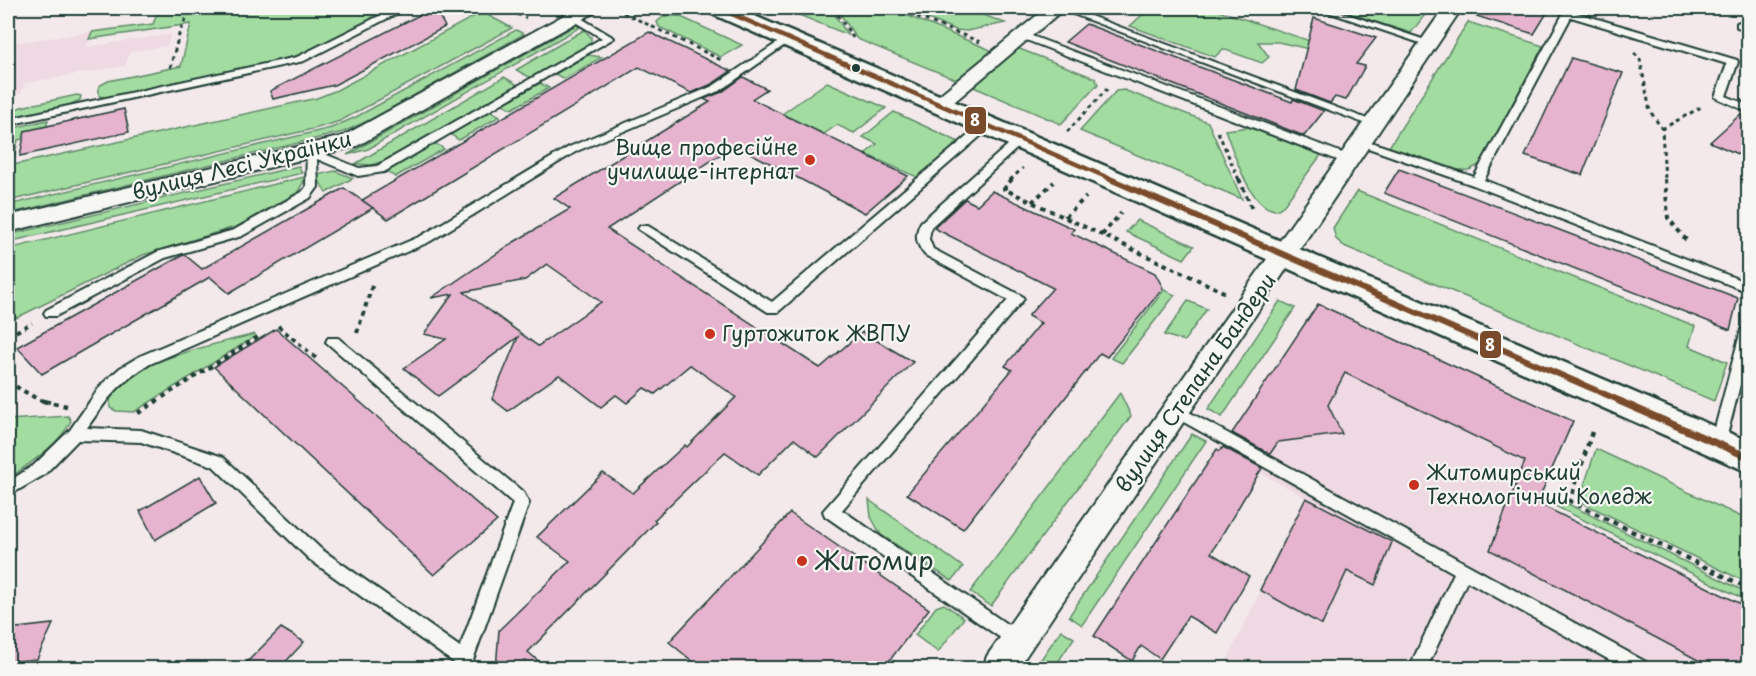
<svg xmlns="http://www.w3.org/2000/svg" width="1756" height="676" viewBox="0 0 1756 676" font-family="'Playpen Sans',sans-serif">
<rect width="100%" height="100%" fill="#f3e9eb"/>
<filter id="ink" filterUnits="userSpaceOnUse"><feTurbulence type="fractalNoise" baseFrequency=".0167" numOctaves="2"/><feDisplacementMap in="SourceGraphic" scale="12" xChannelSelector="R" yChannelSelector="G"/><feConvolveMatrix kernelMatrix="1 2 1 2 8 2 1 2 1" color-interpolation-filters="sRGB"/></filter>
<g filter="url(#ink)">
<g fill="#efd9e3">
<path d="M92,32L87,47L171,34L167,46L130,52L125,66L25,83L21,93L8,99V44Z"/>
<path d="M1318,304L1573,421L1537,503L1748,608V668H1223L1306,498L1217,449L1236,427Z"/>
</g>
<g fill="#a3dca1" stroke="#618c6a" stroke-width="1.5">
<path d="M184,8H370L376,14L369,20L297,56L109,98L99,96V86L108,81L181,66L191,24L89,39L92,32L153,24L158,11Z"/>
<path d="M782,8H830L848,35Z"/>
<path d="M836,8H889L993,51L957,80L857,39Z"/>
<path d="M900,8H965L1005,23L967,31L956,30Z"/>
<path d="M1150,8H1211L1328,47L1318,51L1278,42H1258L1269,57L1262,63L1223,49L1215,57L1130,26Z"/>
<path d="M1331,8H1430L1411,33Z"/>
<path d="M482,12L512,28L340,121L317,128L8,201V129L48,120L45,134L18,140L13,165L317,98L337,90Z"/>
<path d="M664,16H679L742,45L721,57L659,27L657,22Z"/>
<path d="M1468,22L1543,46L1481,164L1469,170H1458L1389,147Z"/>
<path d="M576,25L580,27L368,149L347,155Z"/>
<path d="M516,30L524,34L370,120L343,132L8,214V205L331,128L356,117Z"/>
<path d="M584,30L591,37V43L587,46L531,78L516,70Z"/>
<path d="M1017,48L1095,78L1098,84L1061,124L971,86Z"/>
<path d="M588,55L602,57L564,79L555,74Z"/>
<path d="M504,77L518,85L387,160L371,165L355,164Z"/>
<path d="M827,82L886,108L854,133L837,125L824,134L782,114Z"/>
<path d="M540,83L549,88L512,109L503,104Z"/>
<path d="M1124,90L1208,122L1242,199L1080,131L1116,91Z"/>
<path d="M77,95L81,96L80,100L69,105L17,116L10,115L12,111L21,107Z"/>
<path d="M491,111L500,116L459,140L450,134Z"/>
<path d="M894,112L961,143L919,178L865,154L877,144L863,137Z"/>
<path d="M1251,127L1321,155L1284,205L1277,210C1250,210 1234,152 1225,130Z"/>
<path d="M435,143L444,149L395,177L386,171Z"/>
<path d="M299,166L302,173L8,242V235Z"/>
<path d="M335,171L353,178L326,193L316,175Z"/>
<path d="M304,177L303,183L297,193L238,226L143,255L8,322V249Z"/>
<path d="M1357,191L1695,326L1689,346L1727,362L1714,401L1344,246L1336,239L1333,228Z"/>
<path d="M1137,220L1194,246L1184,259L1126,232Z"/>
<path d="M1164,290L1175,295L1122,363L1111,358Z"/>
<path d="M1188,301L1207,309L1184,341L1164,335Z"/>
<path d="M1280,301L1295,308L1222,417L1208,409Z"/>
<path d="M254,334L256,336L134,412L116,411L110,408C103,364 225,343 254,334Z"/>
<path d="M1120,393L1131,416L991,606L970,592Z"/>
<path d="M68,416L71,421C58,446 30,463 8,479V420Z"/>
<path d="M1192,434L1206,441L1082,625L1069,616Z"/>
<path d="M1596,449L1748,520V583L1579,501Z"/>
<path d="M869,500L963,567L952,581L881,535L871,517Z"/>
<path d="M1560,500L1748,593V601L1557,507Z"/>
<path d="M944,604L964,618L938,652L915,635L936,607Z"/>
<path d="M1061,630L1074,638L1054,668H1035Z"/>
</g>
<g fill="#e7b4d0" stroke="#1f3d34" stroke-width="1.5" fill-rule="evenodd">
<path d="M433,8H435L445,27L334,85L273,99L270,91Z"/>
<path d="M1468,8H1550L1534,34L1467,13Z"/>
<path d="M1314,18L1376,38L1356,64L1365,66L1346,100L1335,97L1330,103L1296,90Z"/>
<path d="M1086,24L1292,102L1293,99L1324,111L1304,136L1065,42Z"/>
<path d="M649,32L731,71L712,84L691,93L639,67L388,219L362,200Z"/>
<path d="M1571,58L1623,73L1582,175L1525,156Z"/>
<path d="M743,77L767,89L752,99L908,176L865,213L735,145L607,229L820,368L862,332L913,362L818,457L794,439L758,475L725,452L654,520L656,522L528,652L548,669H496L499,630L570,561L537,537L603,473L633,493L685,445L687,447L736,397L690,365L655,394L644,388L627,403L616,395L601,407L559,375L508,411L492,399L518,337L438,396L404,368L446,339L424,334L453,294L431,298L514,242L570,209L554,198L710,102L704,99L722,92ZM547,264L601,302L538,346L464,292L525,280Z"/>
<path d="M124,109L129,132L20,156L25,131Z"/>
<path d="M1743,112L1749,114V159L1710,142Z"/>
<path d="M1399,169L1738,298L1730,330L1384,193Z"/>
<path d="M344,188L373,208L229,293L210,277L42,374L17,347L181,256L185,255L202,269Z"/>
<path d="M992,191L1074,229L1071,233L1155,273L1163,288L1107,357L1100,353L963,529L907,494L1012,370L1005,366L1041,323L1028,316L1053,288L934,228L965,199L977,205Z"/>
<path d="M1318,304L1573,421L1537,503L1749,608V669H1715L1490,550L1525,461L1345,373L1328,405L1342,434L1278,442L1270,454L1232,433Z"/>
<path d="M276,329L497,521L434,575L214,367Z"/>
<path d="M1223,447L1262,468L1211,553L1249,576L1217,633L1188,616L1160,659L1141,646L1132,661L1094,636L1217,449L1220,451Z"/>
<path d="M200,476L216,503L155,540L140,511Z"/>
<path d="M1306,498L1392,542L1375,585L1347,571L1322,625L1260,590Z"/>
<path d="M790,513L929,609L883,669H702L669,642Z"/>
<path d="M53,624L37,659L8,662V629Z"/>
<path d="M281,628L304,642L279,669H240Z"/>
</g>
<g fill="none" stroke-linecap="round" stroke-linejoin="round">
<g stroke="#1f3d34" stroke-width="4">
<g id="lane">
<path d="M1057,8H1069L1378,123L1373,126L1369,125Z"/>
<path d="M1316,8H1329L1434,43L1426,45Z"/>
<path d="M1555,8H1575L1574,12L1737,60L1738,62L1726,96L1748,105V112L1715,97L1727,64L1571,17L1484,180L1748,283V292L1473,185L1357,144V140H1365L1474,177L1563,14Z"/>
<path d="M393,9L398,12L396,14L304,61L8,125V119L297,57Z"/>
<path d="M570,15H576L614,38L384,172L358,176L317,159L318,187L310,198L242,236L165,258L56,316H46L44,313L46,310L157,252L234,230L302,192L306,187L307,150H315L359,168L377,166L602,38L570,19Z"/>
<path d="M1740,22L1748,24V30L1737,27V23Z"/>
<path d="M1024,33L1353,157L1355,160L1353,163H1345L1021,38V34Z"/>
<path d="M789,35L794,38L792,40L721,90L577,151L429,242L150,364C118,383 108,398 87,428L141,430L223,457L321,549L460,647L513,503L326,342L328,338H338L523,492L529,503L473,660L475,668H457V665L309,559L213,466L141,442L78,440L44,475L8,496V482L34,465L70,430L102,384L120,368L140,356L421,236L569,147L713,86Z"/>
<path d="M988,121L993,124L992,126L778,312H768L638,229L640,226H648L772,302L984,122Z"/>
<path d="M1021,136L1025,137V141L931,227L929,239L933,249L1022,296L1024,299L842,510L1024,636L1027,642L1024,648L1018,650L825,516L823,511L1008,300L925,255C916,244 914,235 921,222L1017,137Z"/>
<path d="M1748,325V354L1725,443L1723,447L1718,449L1713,447L1711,443L1741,330Z"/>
<path d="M1176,405L1646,662L1649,668H1624L1467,581L1427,668H1409L1454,573L1171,415L1169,411L1171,407Z"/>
</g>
</g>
<g stroke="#1f3d34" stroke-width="4">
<g id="street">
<path d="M577,8H598L595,12L357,146L8,232V216L343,136Z"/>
<path d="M1046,8H1065L947,108H933L930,104L933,100Z"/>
<path d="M1444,8H1462L1018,668H983L987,656Z"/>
</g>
</g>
<g stroke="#1f3d34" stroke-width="5">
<path id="secondary" d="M706,8H736L1748,441V472L710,13Z"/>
</g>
<g stroke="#1f3d34" stroke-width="3" stroke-dasharray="4 4" stroke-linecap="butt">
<path d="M502,8L526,18"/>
<path d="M833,8L854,39"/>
<path d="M895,8L980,42"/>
<path d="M616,9L723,61"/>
<path d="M1634,53L1640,59L1650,111L1662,129L1665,180"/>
<path d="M170,68L180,31L191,8"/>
<path d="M1662,129L1703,106"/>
<path d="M1067,132L1107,89"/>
<path d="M1218,132L1239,180"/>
<path d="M1010,180L1023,168"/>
</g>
<g stroke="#1f3d34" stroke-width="4" stroke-dasharray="4.5 4.5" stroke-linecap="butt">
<path d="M1012,179L1004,189L1226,293"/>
<path d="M1239,179L1253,211"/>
<path d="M1665,179L1668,218L1687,241"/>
<path d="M1032,202L1054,182"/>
<path d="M1065,217L1086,197"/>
<path d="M1102,235L1121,213"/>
<path d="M278,326L316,358"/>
<path d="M357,333L373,283"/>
<path d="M8,336L32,323"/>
<path d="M8,382L39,400L50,402"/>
<path d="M155,402L261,335"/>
</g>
<g stroke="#1f3d34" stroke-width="4.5" stroke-dasharray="5 5" stroke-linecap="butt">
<path d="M43,401L67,406"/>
<path d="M138,413L157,401"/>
<path d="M1592,432L1570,501L1748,588"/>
</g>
<use href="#lane" fill="#f6f6f2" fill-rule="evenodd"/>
<use href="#street" fill="#f6f6f2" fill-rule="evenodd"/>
<use href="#secondary" fill="#f6f6f2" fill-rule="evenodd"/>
<g stroke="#f6f6f2" stroke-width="8">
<path id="bus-1-far2" d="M718,8L1113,180"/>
</g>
<g stroke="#f6f6f2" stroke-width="10">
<path id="bus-1-far1" d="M1110,179L1623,402"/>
</g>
<g stroke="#f6f6f2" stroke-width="11">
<path id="bus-1" d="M1619,401L1748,457"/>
</g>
<use href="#bus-1-far2" stroke="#7a4b2a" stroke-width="4.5"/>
<use href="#bus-1-far1" stroke="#7a4b2a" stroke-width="6"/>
<use href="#bus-1" stroke="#7a4b2a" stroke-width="7"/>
</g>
</g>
<circle fill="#1f3d34" stroke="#f6f6f2" stroke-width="2" cx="856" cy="68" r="5"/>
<g fill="#c8321e" stroke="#f6f6f2" stroke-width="2">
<circle cx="810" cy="160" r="6"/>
<circle cx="710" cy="334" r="6"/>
<circle cx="1414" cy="485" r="6"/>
<circle cx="802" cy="561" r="6"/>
</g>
<g text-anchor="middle" stroke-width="4.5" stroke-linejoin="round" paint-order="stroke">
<g font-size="21" fill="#1f3d34" stroke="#f6f6f2" text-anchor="start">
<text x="798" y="155" text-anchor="end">Вище професійне<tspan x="798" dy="24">училище-інтернат</tspan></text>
<text x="722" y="341">Гуртожиток ЖВПУ</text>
<text x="1426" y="480">Житомирський<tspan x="1426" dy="24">Технологічний Коледж</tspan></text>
</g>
<g font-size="21" fill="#1f3d34" stroke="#f6f6f2">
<text transform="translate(242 166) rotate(-14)" y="7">вулиця Лесі Українки</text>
<text transform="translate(1196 383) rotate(-55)" y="7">вулиця Степана Бандери</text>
</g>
<g font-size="26" fill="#1f3d34" stroke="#f6f6f2" text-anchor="start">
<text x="814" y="570">Житомир</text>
</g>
</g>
<g stroke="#f6f6f2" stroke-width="2">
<rect x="964" y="106" width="23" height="29" rx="6" fill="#7a4b2a"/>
<rect x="1479" y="330" width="23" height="29" rx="6" fill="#7a4b2a"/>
</g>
<g font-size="16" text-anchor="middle" font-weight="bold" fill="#fff">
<text x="975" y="126">8</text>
<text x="1490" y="351">8</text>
</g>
<rect width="1756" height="676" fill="none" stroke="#f6f6f2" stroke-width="30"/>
<rect x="15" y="15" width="1726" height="646" fill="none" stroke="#1f3d34" stroke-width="2" filter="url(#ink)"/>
</svg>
